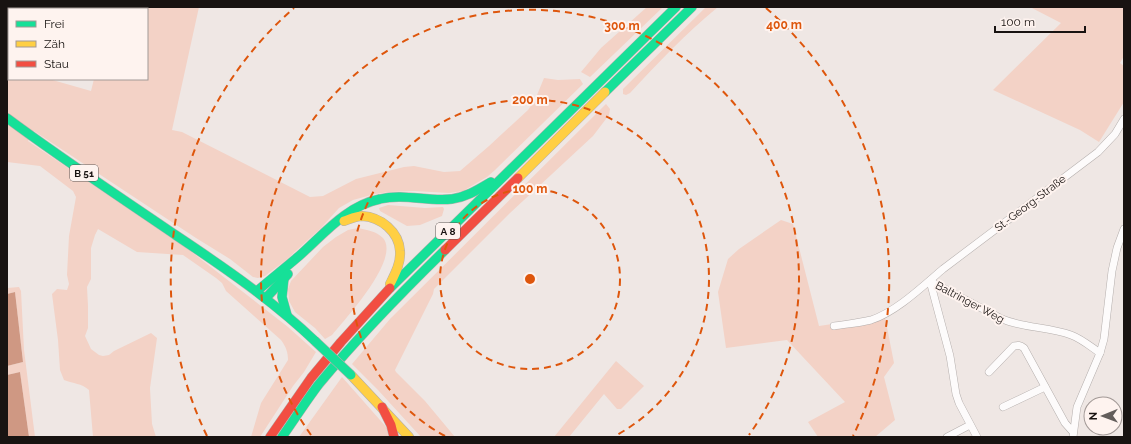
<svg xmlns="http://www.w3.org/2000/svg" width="1131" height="444" viewBox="0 0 1131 444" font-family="Raleway,sans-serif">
<rect width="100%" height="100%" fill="#efe7e4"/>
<g fill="#f3d2c6">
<path d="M108,7H199L172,130L182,132L310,197L323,196L356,179L404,167L414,166L444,172L460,171L489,146L528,110L535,100L544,78L558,80L580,79L583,84L495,170L487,177L463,191L449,193L414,191L389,192L375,194L353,200L339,208L321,228L286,260L265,276L258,278L253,277L230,259L196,238L34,131L28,141L189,250L288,327L316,352L304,372L293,386L260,437H251L261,403L288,360C288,352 286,347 281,340L226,291L222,283L216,278L183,255L137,252L98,229L95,235L91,248V279L87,287L88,306V328L85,336L91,349L99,355L103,356L109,355L114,351L151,333L157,338L150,388L152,424L156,437H93L89,390C81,383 74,384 64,380L60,370L58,340L52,294L57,289L67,290L69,284L67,275L69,236L76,197L73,191L40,166L7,162V66L9,67V79H49L91,91L94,79H147V9H108Z"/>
<path d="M647,7H663L590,77L581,72L601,48Z"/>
<path d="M706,7H718C686,33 658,63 630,93L626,95L623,94V89Z"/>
<path d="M1030,7H1124V56L1120,63L1124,66V102L1099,142L1080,130L993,90L1061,23Z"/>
<path d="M606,104L610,109L609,115L593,136L510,213L434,289L433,294L395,370L396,372L425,401L455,437H421L378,390L352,364L390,319Z"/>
<path d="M388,205L425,208L443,207L444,209L442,216L420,225L407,226L380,211L379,208Z"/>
<path d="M781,220L793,224L819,326L865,319L884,312L894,363L884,377L895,420L875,437H818L808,422L845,402L787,340L726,348L718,292L728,259L739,249Z"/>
<path d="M358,228C367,230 376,231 383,238C401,259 345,319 332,335L325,339L315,328L295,312L289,301L288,289L291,281L323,247L336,237L348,230Z"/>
<path d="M19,287L21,291L24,350L35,437H29L20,372L7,375V366L23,362L15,292L7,294V288Z"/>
<path d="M616,361L644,386L621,409H617L604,394L569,437H554Z"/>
<path d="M342,377L387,428L389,437H299Z"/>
</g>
<g fill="#cf9883">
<path d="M15,292L23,362L7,366V294Z"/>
<path d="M20,372L29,437H7V375Z"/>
</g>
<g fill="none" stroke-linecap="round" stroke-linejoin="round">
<g stroke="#b4aeac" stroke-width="8">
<g id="street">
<path d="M930,281L1002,319C1024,328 1049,327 1071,335C1082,339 1091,347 1100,353"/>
<path d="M930,281L950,356L956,394L959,403L977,437"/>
<path d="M834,326C847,324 859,323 871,320C896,312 923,286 943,269L1098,152L1115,134L1124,119"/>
<path d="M989,372L1014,346C1018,345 1020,345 1024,348L1065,423L1073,432"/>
<path d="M1003,407L1045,387"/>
<path d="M947,437L970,425"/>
<path d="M1073,437L1077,407L1100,353L1104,339L1112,271L1117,248L1124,229"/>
</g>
</g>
<g stroke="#b4aeac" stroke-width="10">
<g id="fast">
<path d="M605,92L692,7"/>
<path d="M7,118C62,159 120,197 177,236C225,268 273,301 315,341"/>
<path d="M284,278L282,297L287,315"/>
<path d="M390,288L676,7"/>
<path d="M257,291C271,279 285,268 299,256C324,234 346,206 380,199C404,193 428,202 452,199C467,197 479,189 491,182"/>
<path d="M266,298L288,274"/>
<path d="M282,437C294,420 306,401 319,384C358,337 401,293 445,250"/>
</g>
</g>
<g stroke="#b4aeac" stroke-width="10">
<g id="slow">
<path d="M518,178L605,92"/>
<path d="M344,221C350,219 356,216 362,216C381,217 399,232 400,251C401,263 395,274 390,284"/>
<path d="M351,375L409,437"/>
</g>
</g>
<g stroke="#b4aeac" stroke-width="10">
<g id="jam">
<path d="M445,250L518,178"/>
<path d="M382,407L391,425L394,437"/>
<path d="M270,437L311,378L341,342L390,288"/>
</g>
</g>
<use href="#street" stroke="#fdfbfb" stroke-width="7"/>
<use href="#fast" stroke="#16e098" stroke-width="9"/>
<use href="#slow" stroke="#ffcf43" stroke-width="9"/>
<use href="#jam" stroke="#f24e42" stroke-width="9"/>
<g stroke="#b4aeac" stroke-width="10" stroke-linecap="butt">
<path id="fast-bridge" d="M315,341L351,375"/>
</g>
<use href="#fast-bridge" stroke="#16e098" stroke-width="9"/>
</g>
<g fill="none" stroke="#de560c" stroke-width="2" stroke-dasharray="7 5">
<circle cx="530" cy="279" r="90"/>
<path d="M445 436A179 179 0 1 1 615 436"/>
<path d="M311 435A269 269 0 1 1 749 435"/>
<path d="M207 436A359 359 0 0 1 294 8M766 8A359 359 0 0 1 853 436"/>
</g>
<g text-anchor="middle" stroke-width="4" stroke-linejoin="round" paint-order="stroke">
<g fill="#fef3ef" stroke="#5d5654" stroke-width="1">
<rect x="70" y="165" width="28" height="16" rx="3"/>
<rect x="436" y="223" width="24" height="16" rx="3"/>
</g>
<g font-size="10" font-weight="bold" fill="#181311">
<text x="84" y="177">B 51</text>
<text x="448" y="235">A 8</text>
</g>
<g font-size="11" fill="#181311" stroke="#fef3ef">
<text transform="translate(1030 203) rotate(-37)" y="4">St.-Georg-Straße</text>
<text transform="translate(970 302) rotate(28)" y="4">Baltringer Weg</text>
</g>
</g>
<circle cx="530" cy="279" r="6" fill="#de560c" stroke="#fef3ef" stroke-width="2"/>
<g font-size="12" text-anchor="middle" font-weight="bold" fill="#de560c" stroke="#fef3ef" stroke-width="4" stroke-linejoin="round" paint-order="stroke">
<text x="784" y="29">400 m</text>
<text x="622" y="30">300 m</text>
<text x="530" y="104">200 m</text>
<text x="530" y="193">100 m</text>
</g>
<rect width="1131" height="444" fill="none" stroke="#181311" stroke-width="16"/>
<rect x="8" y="8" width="140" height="72" fill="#fef3ef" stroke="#a29996"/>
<rect x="16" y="21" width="20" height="6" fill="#16e098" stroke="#a29996"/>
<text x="44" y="28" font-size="12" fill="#181311">Frei</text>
<rect x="16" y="41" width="20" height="6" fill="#ffcf43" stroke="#a29996"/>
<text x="44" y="48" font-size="12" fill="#181311">Zäh</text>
<rect x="16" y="61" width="20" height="6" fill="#f24e42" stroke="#a29996"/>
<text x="44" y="68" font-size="12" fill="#181311">Stau</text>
<g transform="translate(1103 416) rotate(269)"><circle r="19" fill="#fef3ef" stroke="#a29996"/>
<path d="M0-3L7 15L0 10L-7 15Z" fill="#635d5b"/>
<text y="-6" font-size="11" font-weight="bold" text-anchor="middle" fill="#181311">N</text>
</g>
<path d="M995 26v6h90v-6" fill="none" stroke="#181311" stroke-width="2"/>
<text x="1001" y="26" font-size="12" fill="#181311" stroke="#fef3ef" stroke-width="3" paint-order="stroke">100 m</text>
</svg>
